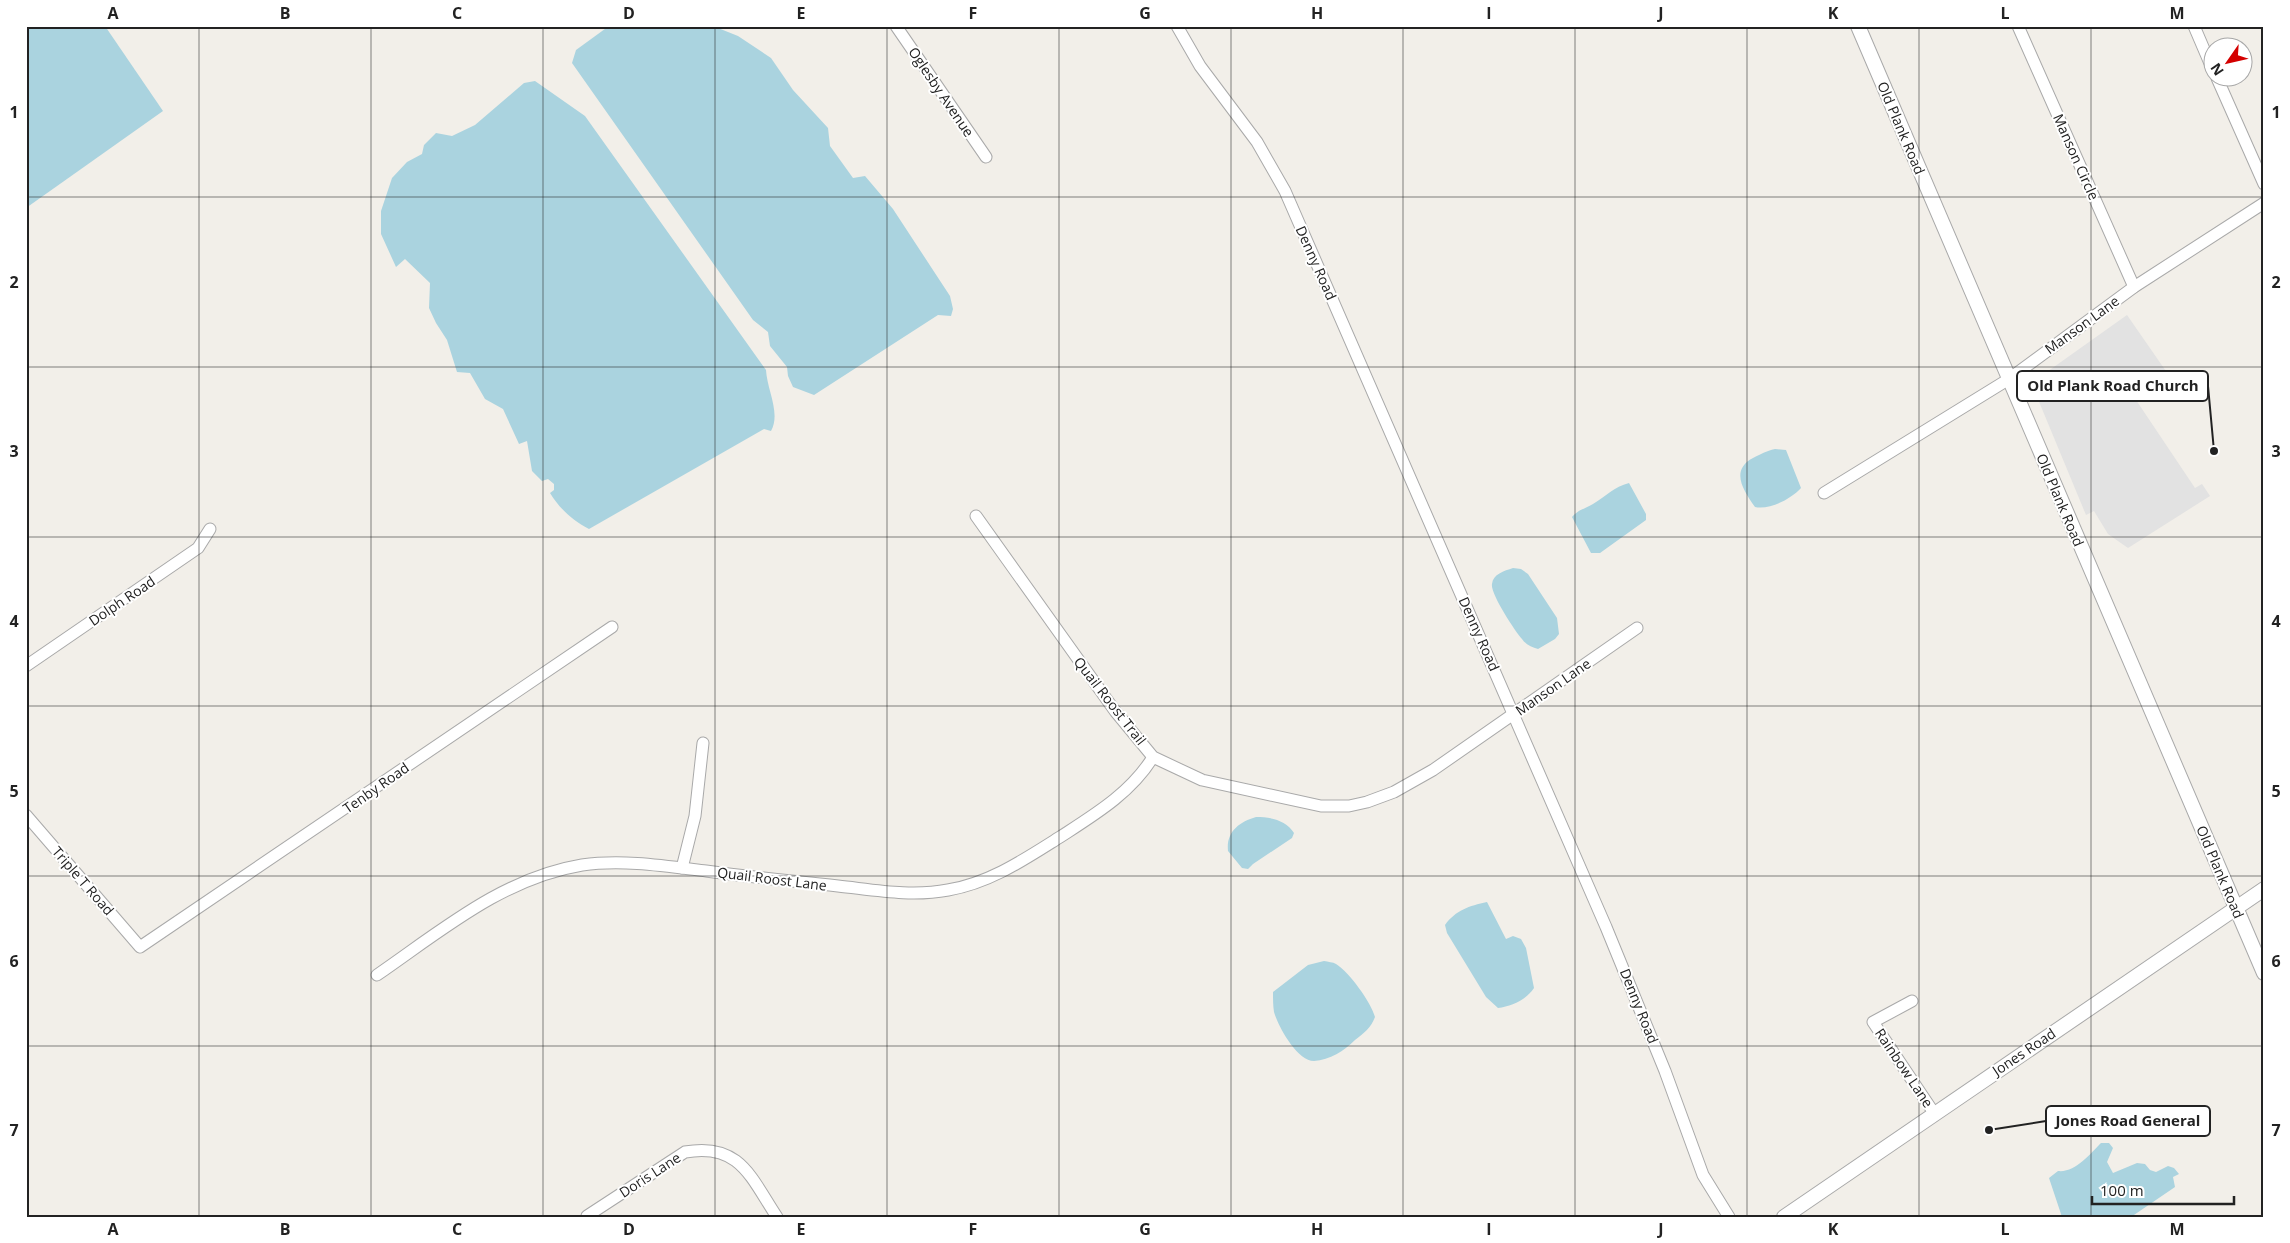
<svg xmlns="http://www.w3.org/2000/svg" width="2290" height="1243" viewBox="0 0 2290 1243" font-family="'Open Sans',sans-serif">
<rect width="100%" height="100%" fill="#f2efe9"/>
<path fill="#e2e2e2" d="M2127,315L2170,377L2136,400L2195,488L2202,484L2210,496L2128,548L2108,534L2094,511L2086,515L2035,392L2042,389L2037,379Z"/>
<g fill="#aad3df">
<path d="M26,26H105L163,111L26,208Z"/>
<path d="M609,26H713L738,36L771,58L793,90L828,128L830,146L853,178L865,176L893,209L950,296L953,309L951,316L938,315L814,395L793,387L788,376L787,367L770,346L768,332L753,320L572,63L576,50Z"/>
<path d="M535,81L585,116L766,370C767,390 781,413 771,431L764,429L589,529C572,520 560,509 550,493L554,490V484L548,479L542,481L532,471L527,441L519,444L503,409L485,399L470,373L457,372L447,340L436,323L429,308L430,283L405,259L396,267L381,234V211L392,178L407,162L422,154L424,145L436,133L452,136L475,125L524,83Z"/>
<path d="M1775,449L1786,450L1801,488C1791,499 1770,510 1755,507C1743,490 1730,470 1753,458C1761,454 1766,451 1775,449Z"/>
<path d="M1629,483L1646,514V520L1600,553H1591L1572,517C1579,509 1585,509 1593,504C1606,496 1614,487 1629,483Z"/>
<path d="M1513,568L1521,569L1528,574L1557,618L1559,634L1555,639L1538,649C1532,647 1526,645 1522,639C1515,631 1490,593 1492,584C1493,574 1504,571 1513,568Z"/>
<path d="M1256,817C1270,817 1286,820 1294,833L1292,838L1253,864L1248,869L1242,868L1228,851C1226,832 1239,822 1256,817Z"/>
<path d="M1487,902L1506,939L1513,936L1521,939L1526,948L1534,988C1526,1000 1512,1006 1498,1008L1486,997L1447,933L1445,925C1456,910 1469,906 1487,902Z"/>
<path d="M1324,961C1328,962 1333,962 1336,964C1349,972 1371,1002 1375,1017C1371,1028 1364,1033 1355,1040C1344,1051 1330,1060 1314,1061C1297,1061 1278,1026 1274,1012C1273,1006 1273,999 1273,992L1308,965Z"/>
<path d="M2101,1143H2109L2113,1148L2107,1162L2113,1173L2137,1163L2145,1164L2150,1170L2156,1172L2168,1166L2174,1168L2179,1174L2173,1177L2175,1187L2131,1217H2062L2049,1178L2058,1171C2075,1173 2090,1154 2101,1143Z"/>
</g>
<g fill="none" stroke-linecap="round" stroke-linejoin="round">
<g stroke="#a9a9a9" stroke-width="13">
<g id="minor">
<path d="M896,26L986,157"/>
<path d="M1177,26L1200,66L1257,142L1285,191L1606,927L1665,1071L1703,1175L1729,1217"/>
<path d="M2018,26L2134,287"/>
<path d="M2194,26L2212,68"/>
<path d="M2217,78L2264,184"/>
<path d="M1824,493L2009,379L2134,287L2264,203"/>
<path d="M976,516L1115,711L1153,757L1202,780L1321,806H1349L1367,802L1394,792L1433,770L1637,628"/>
<path d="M26,666L198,548L210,529"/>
<path d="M26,815L140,947L612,627"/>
<path d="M682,868L695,816L703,743"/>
<path d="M377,975C441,931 503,878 582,865C622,859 666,866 706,871C750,877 794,881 838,886C875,890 911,897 948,890C990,883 1025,859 1060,837C1094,815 1131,793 1153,757"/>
<path d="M1912,1001L1873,1022L1934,1113"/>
<path d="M587,1216L685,1152C740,1142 751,1178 777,1217"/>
</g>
</g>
<g stroke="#a9a9a9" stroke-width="16">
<g id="tertiary">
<path d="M1858,26L2264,973"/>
<path d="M1784,1217L2264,889"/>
</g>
</g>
<use href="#minor" stroke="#fff" stroke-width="11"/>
<use href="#tertiary" stroke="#fff" stroke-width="14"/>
</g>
<path fill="none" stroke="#222" stroke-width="1" stroke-opacity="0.55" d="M199,26V1217M371,26V1217M543,26V1217M715,26V1217M887,26V1217M1059,26V1217M1231,26V1217M1403,26V1217M1575,26V1217M1747,26V1217M1919,26V1217M2091,26V1217M26,197H2264M26,367H2264M26,537H2264M26,706H2264M26,876H2264M26,1046H2264"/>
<g text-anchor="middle" stroke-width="4" stroke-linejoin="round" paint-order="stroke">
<g font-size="14" fill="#222" stroke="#fff">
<text transform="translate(941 92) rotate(56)" y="5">Oglesby Avenue</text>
<text transform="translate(1901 128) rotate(67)" y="5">Old Plank Road</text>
<text transform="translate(2076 157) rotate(66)" y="5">Manson Circle</text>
<text transform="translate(1316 263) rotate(66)" y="5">Denny Road</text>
<text transform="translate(2082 325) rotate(-36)" y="5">Manson Lane</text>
<text transform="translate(2060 500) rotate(67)" y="5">Old Plank Road</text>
<text transform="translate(122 601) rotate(-34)" y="5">Dolph Road</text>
<text transform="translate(1479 634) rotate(66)" y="5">Denny Road</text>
<text transform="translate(1553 687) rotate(-35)" y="5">Manson Lane</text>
<text transform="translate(1110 701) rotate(52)" y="5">Quail Roost Trail</text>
<text transform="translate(376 788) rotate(-35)" y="5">Tenby Road</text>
<text transform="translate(2220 872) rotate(67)" y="5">Old Plank Road</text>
<text transform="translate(772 879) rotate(7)" y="5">Quail Roost Lane</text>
<text transform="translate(83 881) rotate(49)" y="5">Triple T Road</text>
<text transform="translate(1639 1006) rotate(68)" y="5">Denny Road</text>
<text transform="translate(2024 1052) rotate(-34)" y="5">Jones Road</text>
<text transform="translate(1904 1068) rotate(56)" y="5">Rainbow Lane</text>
<text transform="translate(650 1175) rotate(-33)" y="5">Doris Lane</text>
</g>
</g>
<path fill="none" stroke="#222" stroke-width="2" d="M2214 451L2208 386M1989 1130L2046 1121"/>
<g fill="#222" stroke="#fff" stroke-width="2">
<circle cx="2214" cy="451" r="5"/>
<circle cx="1989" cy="1130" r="5"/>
</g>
<g fill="#fff" stroke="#222" stroke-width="2">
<rect x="2017" y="371" width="191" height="30" rx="5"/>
<rect x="2046" y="1106" width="164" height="30" rx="5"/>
</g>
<g font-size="15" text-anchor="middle" font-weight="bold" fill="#222">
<text x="2113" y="391">Old Plank Road Church</text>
<text x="2128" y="1126">Jones Road General</text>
</g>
<rect width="2290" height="1243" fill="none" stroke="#ffffff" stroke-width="55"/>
<g transform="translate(2228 62) rotate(236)"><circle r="24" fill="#ffffff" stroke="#a7a7a7"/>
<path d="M0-4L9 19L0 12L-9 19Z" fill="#d40000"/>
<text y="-8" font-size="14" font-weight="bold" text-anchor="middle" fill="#222222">N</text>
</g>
<path d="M2092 1196v8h142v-8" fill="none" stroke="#222222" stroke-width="2.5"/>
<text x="2100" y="1196" font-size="15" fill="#222222" stroke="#ffffff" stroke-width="4" paint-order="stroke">100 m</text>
<rect x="28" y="28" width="2234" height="1188" fill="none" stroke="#222" stroke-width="2"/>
<g font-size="16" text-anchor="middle" font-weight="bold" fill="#222">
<text x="113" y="19">A</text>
<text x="285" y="19">B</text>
<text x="457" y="19">C</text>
<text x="629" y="19">D</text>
<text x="801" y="19">E</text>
<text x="973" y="19">F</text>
<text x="1145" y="19">G</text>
<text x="1317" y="19">H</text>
<text x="1489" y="19">I</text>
<text x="1661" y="19">J</text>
<text x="1833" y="19">K</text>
<text x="2005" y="19">L</text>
<text x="2177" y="19">M</text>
<text x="14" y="118">1</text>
<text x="2276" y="118">1</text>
<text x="14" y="288">2</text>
<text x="2276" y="288">2</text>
<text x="14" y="457">3</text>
<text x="2276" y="457">3</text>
<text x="14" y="627">4</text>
<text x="2276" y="627">4</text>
<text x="14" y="797">5</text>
<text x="2276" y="797">5</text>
<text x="14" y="967">6</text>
<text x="2276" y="967">6</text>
<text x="14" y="1136">7</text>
<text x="2276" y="1136">7</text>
<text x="113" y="1235">A</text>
<text x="285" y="1235">B</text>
<text x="457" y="1235">C</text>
<text x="629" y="1235">D</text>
<text x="801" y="1235">E</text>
<text x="973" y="1235">F</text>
<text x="1145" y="1235">G</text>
<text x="1317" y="1235">H</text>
<text x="1489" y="1235">I</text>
<text x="1661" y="1235">J</text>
<text x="1833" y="1235">K</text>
<text x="2005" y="1235">L</text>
<text x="2177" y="1235">M</text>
</g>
</svg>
